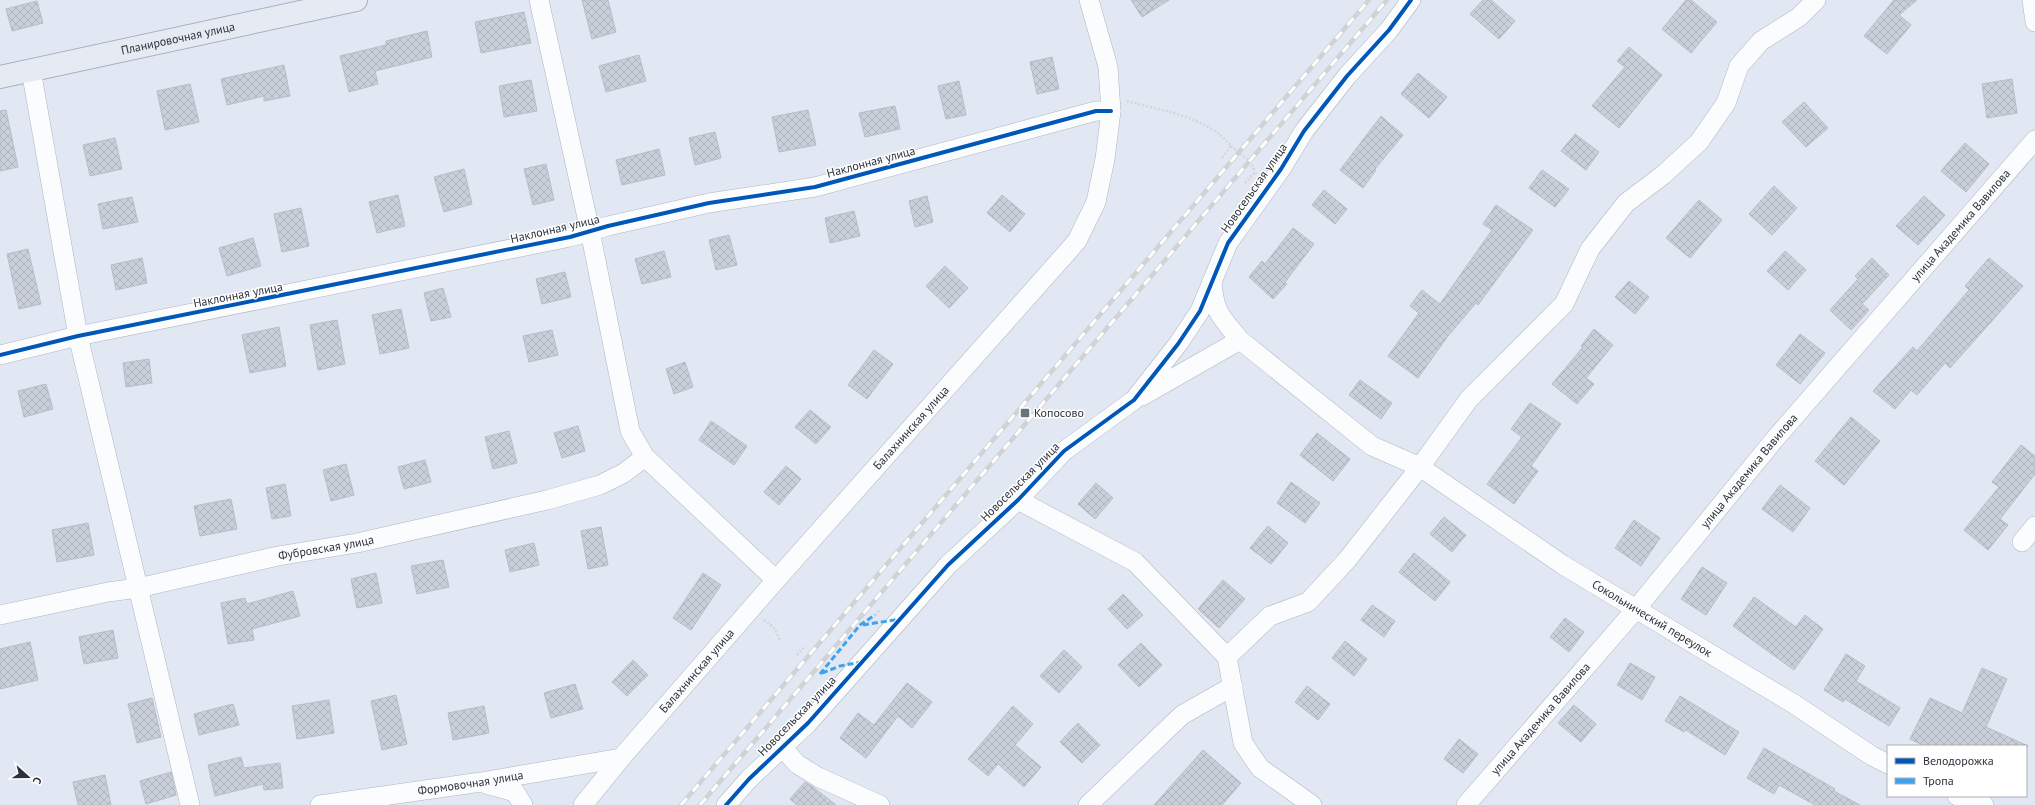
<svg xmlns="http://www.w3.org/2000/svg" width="2035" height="805" viewBox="0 0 2035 805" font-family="'PT Sans',sans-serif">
<defs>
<pattern id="building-cross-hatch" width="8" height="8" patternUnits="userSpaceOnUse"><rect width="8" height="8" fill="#cad0da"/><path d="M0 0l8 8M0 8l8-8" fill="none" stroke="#aeb3bc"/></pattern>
</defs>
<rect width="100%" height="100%" fill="#e1e8f4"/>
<g fill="url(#building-cross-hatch)" stroke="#b7bdc6">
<path d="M582,0H608L616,32L592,39Z"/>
<path d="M1131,0H1169L1142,17Z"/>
<path d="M1483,0H1491L1515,21L1499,39L1470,14Z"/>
<path d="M1686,0H1691L1717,22L1691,53L1662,29Z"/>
<path d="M1894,0H1917L1899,15L1911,25L1887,54L1864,36Z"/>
<path d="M37,1L43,23L12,31L6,9Z"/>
<path d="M524,12L531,43L481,53L475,22Z"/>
<path d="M427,31L432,57L375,71L378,84L349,92L340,56L386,45V41Z"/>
<path d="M1629,47L1662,75L1619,128L1592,106L1625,67L1617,61Z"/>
<path d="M639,55L646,81L606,92L599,66Z"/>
<path d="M1052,57L1059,89L1037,94L1030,62Z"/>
<path d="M284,65L290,96L264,101V96L227,105L221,79Z"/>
<path d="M1418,73L1447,97L1429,118L1401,94Z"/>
<path d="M2012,79L2017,113L1987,118L1982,84Z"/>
<path d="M531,80L537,111L504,117L499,86Z"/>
<path d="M959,81L966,115L946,119L938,86Z"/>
<path d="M190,84L199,122L165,130L157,91Z"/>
<path d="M1804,102L1828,128L1806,147L1782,122Z"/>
<path d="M895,106L900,129L865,137L859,113Z"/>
<path d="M6,110L18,167L0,171V111Z"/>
<path d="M808,110L816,145L779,152L772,117Z"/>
<path d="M1381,116L1403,135L1375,169L1376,170L1363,188L1340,170Z"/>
<path d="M715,132L721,158L695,165L689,138Z"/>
<path d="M1575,134L1599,152L1586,170L1561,151Z"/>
<path d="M115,138L122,169L90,176L83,145Z"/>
<path d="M1965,143L1989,164L1966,192L1941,171Z"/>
<path d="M659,149L665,175L622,185L616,160Z"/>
<path d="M546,164L554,200L533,205L524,169Z"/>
<path d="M464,169L472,204L444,212L434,177Z"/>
<path d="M1542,170L1569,189L1555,207L1529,188Z"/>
<path d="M1774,186L1797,208L1772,235L1749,214Z"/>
<path d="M1324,190L1347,209L1335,224L1312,205Z"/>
<path d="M398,195L405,226L377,233L369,202Z"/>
<path d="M1002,195L1025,214L1010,232L987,213Z"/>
<path d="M927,196L933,222L915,227L909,201Z"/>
<path d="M1924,196L1945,215L1918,245L1896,226Z"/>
<path d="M132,197L138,222L103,229L98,204Z"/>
<path d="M1699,200L1722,220L1690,258L1666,238Z"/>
<path d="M1496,205L1533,230L1478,305L1476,303L1448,336L1418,378L1388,356L1419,313L1410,306L1422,290L1440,304L1492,230L1483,224Z"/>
<path d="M301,208L309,246L282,252L274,214Z"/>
<path d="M854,211L860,236L830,243L825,218Z"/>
<path d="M1293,228L1314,244L1285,282L1287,284L1273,299L1249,277L1262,261L1265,264Z"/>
<path d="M729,235L737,265L716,270L709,240Z"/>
<path d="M253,238L261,266L227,276L219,248Z"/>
<path d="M28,249L41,304L19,309L7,254Z"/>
<path d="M664,251L671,277L642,284L635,259Z"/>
<path d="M1785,251L1806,270L1788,290L1767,271Z"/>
<path d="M142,258L147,283L116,290L111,265Z"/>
<path d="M1872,258L1889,275L1862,304L1869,310L1851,330L1830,310L1858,279L1855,276Z"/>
<path d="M1989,258L2023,286L1950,368L1945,363L1917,395L1911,390L1895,409L1873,391L1913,347L1917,351L1969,290L1965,286Z"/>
<path d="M945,266L968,288L949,308L926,286Z"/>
<path d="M565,272L571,297L542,304L536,279Z"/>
<path d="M1629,281L1649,297L1635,314L1615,297Z"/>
<path d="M443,288L451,317L431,321L424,293Z"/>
<path d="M401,309L409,348L380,354L372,315Z"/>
<path d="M337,320L345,364L318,370L310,325Z"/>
<path d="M279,327L286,366L250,373L242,335Z"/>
<path d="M1594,329L1613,345L1586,378L1594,384L1577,404L1552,384L1583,347L1581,346Z"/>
<path d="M552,330L558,355L529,362L523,336Z"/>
<path d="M1800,334L1825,353L1800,384L1776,365Z"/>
<path d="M874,350L893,364L867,399L848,385Z"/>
<path d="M149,359L152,383L126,387L123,363Z"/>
<path d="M685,362L693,387L674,394L666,369Z"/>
<path d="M1360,380L1392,403L1381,419L1349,395Z"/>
<path d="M46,384L53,409L24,417L18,391Z"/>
<path d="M1530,403L1561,424L1531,466L1538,471L1514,504L1487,484L1522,437L1511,429Z"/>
<path d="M810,410L831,427L816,444L795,427Z"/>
<path d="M1851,417L1880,441L1844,485L1815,461Z"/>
<path d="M711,421L747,446L734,465L699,440Z"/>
<path d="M578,426L585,451L562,458L554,433Z"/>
<path d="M509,431L517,463L493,469L485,437Z"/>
<path d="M1317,433L1350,459L1333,481L1300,455Z"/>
<path d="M2021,445L2035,456V474L2000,519L2008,525L1988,550L1964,530L1999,487L1992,482Z"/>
<path d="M425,460L431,482L404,489L398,467Z"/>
<path d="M346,464L354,495L331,501L323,470Z"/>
<path d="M786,466L801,479L779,505L764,492Z"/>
<path d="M1291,482L1320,503L1305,523L1277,503Z"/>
<path d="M1096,483L1113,498L1095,519L1078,504Z"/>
<path d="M285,484L291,516L272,519L266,488Z"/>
<path d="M1780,485L1810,508L1793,532L1762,509Z"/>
<path d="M231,499L237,529L200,536L194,506Z"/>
<path d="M1444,517L1466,535L1452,552L1430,534Z"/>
<path d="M1634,520L1660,538L1641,566L1615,548Z"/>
<path d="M88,523L94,555L57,562L52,530Z"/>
<path d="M1268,526L1288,543L1271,564L1250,548Z"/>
<path d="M601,527L608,565L588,569L581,531Z"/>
<path d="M534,543L539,565L510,572L505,550Z"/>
<path d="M1414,553L1450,582L1435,601L1399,572Z"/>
<path d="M443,560L449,587L417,594L411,566Z"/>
<path d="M1702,567L1727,583L1706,615L1681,599Z"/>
<path d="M376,573L382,603L357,608L351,579Z"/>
<path d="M703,573L721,585L691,630L673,618Z"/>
<path d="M1223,580L1245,599L1219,628L1198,609Z"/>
<path d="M293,591L300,616L252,629L254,640L228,644L221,603L245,598L247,604Z"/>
<path d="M1123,594L1143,615L1127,629L1108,609Z"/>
<path d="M1754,597L1796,627L1805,615L1823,629L1794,670L1733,626Z"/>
<path d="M1372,605L1395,621L1384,637L1361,620Z"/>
<path d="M1565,618L1584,632L1569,652L1550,637Z"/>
<path d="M113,630L118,658L84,664L79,637Z"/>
<path d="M1345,641L1367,659L1354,676L1332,658Z"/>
<path d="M30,642L38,680L0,689V649Z"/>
<path d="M1141,643L1162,665L1139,687L1118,665Z"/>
<path d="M1064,650L1082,667L1059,693L1040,676Z"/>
<path d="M1846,654L1865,666L1856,681L1900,708L1889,726L1845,699L1843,702L1824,690Z"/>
<path d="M633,660L648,675L627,696L612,682Z"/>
<path d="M1630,663L1655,677L1642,700L1617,685Z"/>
<path d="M1982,668L2007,679L1986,727L2028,746H1924L1910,739L1930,698L1962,713Z"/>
<path d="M907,683L932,702L912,728L898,716L866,758L840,738L858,713L874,725Z"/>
<path d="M575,684L583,709L551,718L544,693Z"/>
<path d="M1307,686L1330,704L1318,720L1295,702Z"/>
<path d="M396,695L407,744L382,750L371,701Z"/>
<path d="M1680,696L1739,732L1725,755L1686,730L1684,732L1665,721Z"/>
<path d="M152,698L161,737L137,743L128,704Z"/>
<path d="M329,700L334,733L297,739L292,706Z"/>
<path d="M233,704L239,725L199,735L194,714Z"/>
<path d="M1574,705L1596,724L1581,742L1558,723Z"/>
<path d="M484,706L489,733L453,740L448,713Z"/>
<path d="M1013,706L1033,724L1015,745L1041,767L1024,787L998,764L988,776L968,759Z"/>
<path d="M1078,723L1100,745L1082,763L1060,742Z"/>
<path d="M1459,739L1478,754L1463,773L1444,759Z"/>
<path d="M1764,748L1835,789L1834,791L1860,805H1815L1779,785L1774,794L1747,778Z"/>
<path d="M1203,750L1241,783L1222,805H1154Z"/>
<path d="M241,757L244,768L280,763L283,788L264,790L263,784L215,796L208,765Z"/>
<path d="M171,772L176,795L146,804L140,781Z"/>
<path d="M105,775L111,805H78L73,782Z"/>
<path d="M805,782L813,787L836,805H797L790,799Z"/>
</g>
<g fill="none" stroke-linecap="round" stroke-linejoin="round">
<g stroke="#b0b5bf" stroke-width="20">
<g id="minor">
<path d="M539,0L590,231L630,431L645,457L776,580"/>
<path d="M2032,0L2035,22"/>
<path d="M31,70L78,336L190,805"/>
<path id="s1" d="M1212,282C1214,312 1221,317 1240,340L1372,446L1420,467L1563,565L1794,704L1872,756L1888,764"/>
<path d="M0,355L78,336L570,237L608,226L709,203L815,187L1096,111H1111"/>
<path d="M1142,396L1240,340"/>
<path d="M1018,500L1135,562L1227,657L1243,743L1260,768L1312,805"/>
<path d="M2022,542L2035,526"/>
<path id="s2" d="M0,615L108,592L138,588L278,556L357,543L547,500L600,485L624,473L645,457"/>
<path d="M1227,657L1270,616L1308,602L1347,560L1420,467L1469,399L1564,304L1590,249L1626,203L1663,175L1699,142L1726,103L1739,66L1761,41L1799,17L1816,0"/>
<path d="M782,747L797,764L818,777L880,805"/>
<path d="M486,784L515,792L523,805"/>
<path d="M1957,796L1984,805"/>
<path id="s3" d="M320,805L481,782L621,758"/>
<path id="s4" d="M583,805L621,758L776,580L1077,241L1096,202L1105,159L1111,111L1108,67L1089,0"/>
<path d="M726,805L749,779L808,723L948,565L1018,500L1064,451L1134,400L1178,344L1200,311L1228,243L1281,169L1304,131L1347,76L1389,30L1411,0"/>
<path d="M1088,805L1182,715L1233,686"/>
<path id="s5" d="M1466,805L1636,609L1774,440L2035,140"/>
</g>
</g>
<g stroke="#a7b2c1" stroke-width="24">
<g id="major">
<path id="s6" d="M0,77L356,0"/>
</g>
</g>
<g stroke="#d3d5d9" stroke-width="2.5" stroke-dasharray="2 2" stroke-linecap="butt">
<path d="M1127,101C1162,111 1207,116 1231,146L1222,158"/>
<path d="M1231,146L1250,161L1255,172"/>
<path d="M1245,183L1255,172L1256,174"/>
<path d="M875,615L880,610"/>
<path d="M764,620L774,628L781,642"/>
<path d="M797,655L804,647"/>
</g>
<use href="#minor" stroke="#fafcfd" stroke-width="19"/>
<use href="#major" stroke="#e6ebf3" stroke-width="22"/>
<g stroke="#d0d2d5" stroke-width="4.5">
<g id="rail">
<path d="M681,805L1369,0"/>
<path d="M700,805L1387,0"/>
</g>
</g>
<use href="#rail" stroke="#fff" stroke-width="3" stroke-dasharray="9" stroke-linecap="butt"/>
<g stroke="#3ea3ec" stroke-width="3" stroke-dasharray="6 3" stroke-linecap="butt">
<path d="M863,625L900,619"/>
<path d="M822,673L840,666L861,662"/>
<path d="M820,674L860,625L875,615"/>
</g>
<g stroke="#fff" stroke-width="6">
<g id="cycleway">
<path d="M0,355L78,336L570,237L608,226L709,203L815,187L1096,111H1111"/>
<path d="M726,805L749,779L808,723L948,565L1018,500L1064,451L1134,400L1178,344L1200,311L1228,243L1281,169L1304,131L1347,76L1389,30L1411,0"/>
</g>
</g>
<use href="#cycleway" stroke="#0057b8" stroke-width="4"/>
</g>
<rect fill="#6c727b" stroke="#fff" stroke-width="1.5" x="1020" y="408" width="10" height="10" rx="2"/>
<g text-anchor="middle" stroke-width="3" stroke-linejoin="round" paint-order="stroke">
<g font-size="12" fill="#2d323a" stroke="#fff">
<text dy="4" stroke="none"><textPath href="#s6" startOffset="182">Планировочная улица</textPath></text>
<text transform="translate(871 162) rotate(-15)" y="4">Наклонная улица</text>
<text transform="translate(1254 188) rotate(-55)" y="4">Новосельская улица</text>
<text dy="4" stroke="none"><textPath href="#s5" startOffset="762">улица Академика Вавилова</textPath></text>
<text transform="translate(555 229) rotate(-13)" y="4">Наклонная улица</text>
<text transform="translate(238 295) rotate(-11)" y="4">Наклонная улица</text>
<text dy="4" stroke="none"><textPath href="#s4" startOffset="500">Балахнинская улица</textPath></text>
<text dy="4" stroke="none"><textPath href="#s5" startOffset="438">улица Академика Вавилова</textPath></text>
<text transform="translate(1020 482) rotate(-45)" y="4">Новосельская улица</text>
<text dy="4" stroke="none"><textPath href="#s2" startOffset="333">Фубровская улица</textPath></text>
<text dy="4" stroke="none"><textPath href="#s1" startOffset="565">Сокольнический переулок</textPath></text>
<text dy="4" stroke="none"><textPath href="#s4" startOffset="176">Балахнинская улица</textPath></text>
<text transform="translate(797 716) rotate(-46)" y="4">Новосельская улица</text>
<text dy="4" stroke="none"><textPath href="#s5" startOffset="114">улица Академика Вавилова</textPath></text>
<text dy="4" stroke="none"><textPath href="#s3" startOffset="152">Формовочная улица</textPath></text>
</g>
<g font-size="12" fill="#2d323a" stroke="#fff" text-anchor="start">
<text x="1034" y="417">Копосово</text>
</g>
</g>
<rect x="1887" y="745" width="140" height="52" fill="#ffffff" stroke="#abadb0"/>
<rect x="1895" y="758" width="20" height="6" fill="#0057b8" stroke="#abadb0"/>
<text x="1923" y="765" font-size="12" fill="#2d323a">Велодорожка</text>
<rect x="1895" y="778" width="20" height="6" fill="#3ea3ec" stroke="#abadb0"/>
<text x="1923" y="785" font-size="12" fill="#2d323a">Тропа</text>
<g transform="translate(28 777) rotate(111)" stroke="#ffffff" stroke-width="3" paint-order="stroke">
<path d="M0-3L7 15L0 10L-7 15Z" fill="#2d323a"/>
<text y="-6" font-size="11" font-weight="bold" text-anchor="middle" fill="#2d323a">С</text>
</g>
</svg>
